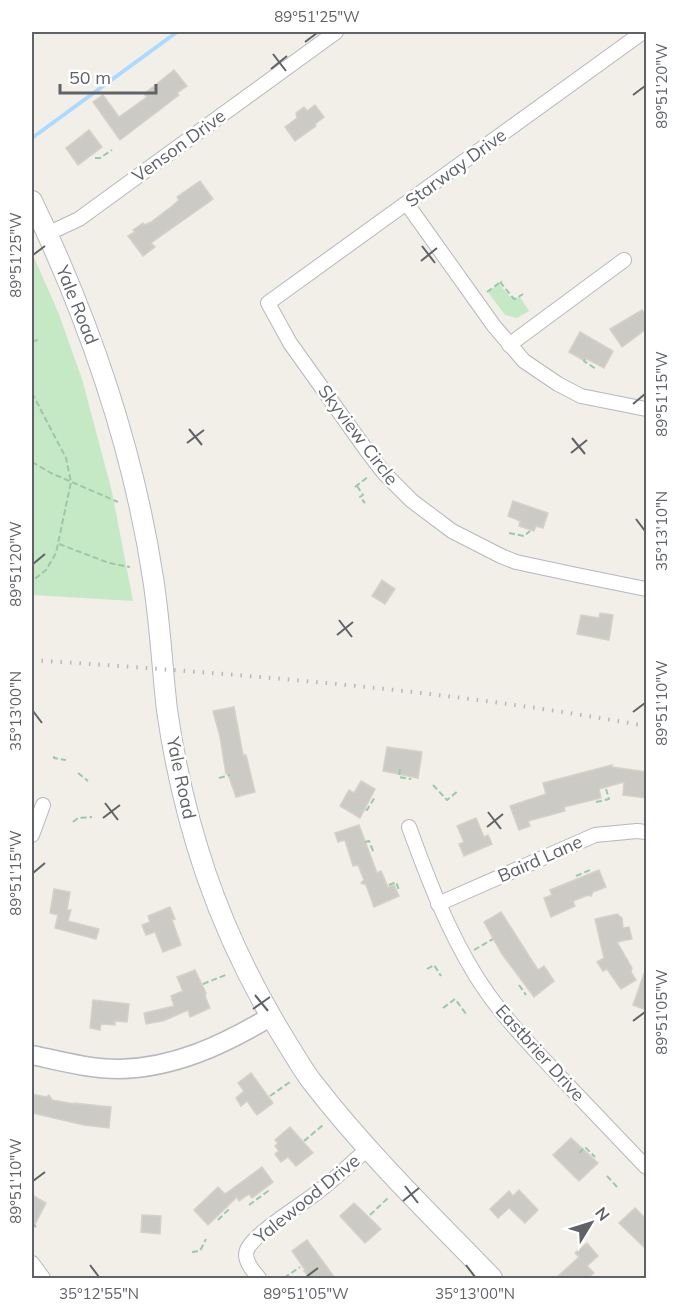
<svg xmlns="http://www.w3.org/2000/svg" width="678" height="1310" viewBox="0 0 678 1310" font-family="Mulish,sans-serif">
<rect width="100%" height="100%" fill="#f1efe8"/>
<g fill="#c5e8c5">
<path d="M32,253L58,312L82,379L112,492L133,601L32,595Z"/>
<path d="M499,284L512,299L520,297L529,311L517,318L505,315L488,292Z"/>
</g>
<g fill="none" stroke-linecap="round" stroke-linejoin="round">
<path stroke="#aadaff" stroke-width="4" d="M32,138L177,32"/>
</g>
<g fill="#cccac5" stroke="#d6d1c6" stroke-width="1.5">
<path d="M174,70L187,86L177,93L179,95L120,140L93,102L103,95L119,117L147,97L144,94Z"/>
<path d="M315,105L324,117L315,124L316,126L295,141L285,127L297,118L296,113L304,107L307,111Z"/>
<path d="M89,130L102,147L78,165L66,148Z"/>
<path d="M200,181L213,199L151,243L155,247L143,256L128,236L135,232L133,230L143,223L144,225L151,222L171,207L179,200L177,197Z"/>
<path d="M642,310L646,316V329L622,347L610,329Z"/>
<path d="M580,332L613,351L604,368L585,358L583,360L569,352Z"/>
<path d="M513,501L548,513L543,528L536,526L534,531L519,526L520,521L508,516Z"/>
<path d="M382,580L395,589L385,604L372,596Z"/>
<path d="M600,613L613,615L609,640L577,634L581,615L599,618Z"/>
<path d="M234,707L243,755H246L255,792L236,797L228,774H226L220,737L213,711Z"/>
<path d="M387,747L422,752L418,778L383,771Z"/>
<path d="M612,765V767L646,772V798L623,795L624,782L599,789L601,798L564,807L565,811L528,821L530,826L519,830L510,806L546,794L543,783Z"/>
<path d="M361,781L375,789L360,818L340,806L349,790L354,793Z"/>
<path d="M476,818L484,837L488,835L492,844L464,856L459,844L464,842L457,826Z"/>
<path d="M359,825L377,873L381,871L388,887L394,885L399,896L374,907L366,885L361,883L364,880L358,865L353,866L345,840L338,842L335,833Z"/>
<path d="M599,870L606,887L593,892L591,896L588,895L573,901L575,906L551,917L544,898L552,895L550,890Z"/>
<path d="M54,889L70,892L67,910H71L68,921L99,929L96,939L55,928L58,915L50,913Z"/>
<path d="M170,907L175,919L172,920L181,945L163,952L155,932L146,935L142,925L150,922L148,916Z"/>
<path d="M501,912L538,970L544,966L554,981L534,997L502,954L484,922Z"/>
<path d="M617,914L622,918L623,928L629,927L632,939L617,942L632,968L631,972L636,980L621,989L607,969L603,971L597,962L604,958L595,919Z"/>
<path d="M195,970L206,993L205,996L210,1008L190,1017L188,1010L163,1021L146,1024L144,1013L174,1006L171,996L183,991L177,977Z"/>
<path d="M645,971H646V1010L633,1005Z"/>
<path d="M93,1000L129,1004L127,1022L115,1021V1025L101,1024L100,1030L90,1028Z"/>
<path d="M251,1073L273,1103L257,1115L247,1101L241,1106L236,1098L244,1091L238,1083Z"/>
<path d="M32,1094L46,1097L49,1095L52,1100L74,1104V1103L111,1107L109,1128L84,1125L32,1113Z"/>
<path d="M290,1127L313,1153L296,1166L288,1157L281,1162L275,1154L279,1151L275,1146L278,1143L275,1140Z"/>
<path d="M571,1138L598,1163L579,1181L553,1155Z"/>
<path d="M262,1167L273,1182L252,1198L249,1194L239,1201L237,1197L208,1225L194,1210L218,1187L225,1194Z"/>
<path d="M519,1190L538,1210L525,1223L509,1208L498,1218L490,1209L509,1191L513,1196Z"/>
<path d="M32,1195L46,1203L32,1230Z"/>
<path d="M354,1203L381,1229L365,1243L340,1216Z"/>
<path d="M635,1208L646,1219V1249L619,1223Z"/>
<path d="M142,1215L161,1216L160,1234L141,1232Z"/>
<path d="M307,1240L335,1278H310L304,1271H306L292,1251Z"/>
<path d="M587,1243L598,1256L587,1266L594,1273L588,1278H556L579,1257L575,1253Z"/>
</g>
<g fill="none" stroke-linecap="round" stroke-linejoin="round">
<g stroke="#b5b8bc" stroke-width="16">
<g id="minor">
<path d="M643,32L268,303L290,343L367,451L384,473L412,501L452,531L501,556L516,562L577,575L646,589"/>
<path d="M407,204L494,326L524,361L558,384L581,396L646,409"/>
<path d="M47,234L79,219L336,32"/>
<path d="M509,345L624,260"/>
<path d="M409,827C428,879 447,929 476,976C501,1016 533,1048 564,1081C592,1110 619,1139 646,1167"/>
<path d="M32,835L43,805"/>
<path d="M438,904L595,835L637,831L646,832"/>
<path d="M32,1263L43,1278"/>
<path d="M259,1278C253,1271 243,1260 247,1250C254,1233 303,1204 319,1191C336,1178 351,1163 368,1149"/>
</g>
</g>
<g stroke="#b5b8bc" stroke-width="21">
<path id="tertiary" d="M32,1055C60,1061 90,1069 119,1069C174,1068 223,1045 270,1017"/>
</g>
<g stroke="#b6babf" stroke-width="22">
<path id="secondary" d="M32,201C89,320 133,447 153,578C160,622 162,666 167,710C175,766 188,821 206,874C227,935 256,994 290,1048C297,1059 304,1072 313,1083C367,1153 431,1215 492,1278"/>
</g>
<g stroke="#9cc7a9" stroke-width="2" stroke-dasharray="6 3" stroke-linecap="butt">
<path d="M95,158H100L112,150"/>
<path d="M500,282L513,298L515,299L523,294"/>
<path d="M487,292L502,281"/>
<path d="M32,342L40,339"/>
<path d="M585,359L584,361L596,369"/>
<path d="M32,393L66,458L71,482L56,553L46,570L32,581"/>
<path d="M32,462L51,473L118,502"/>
<path d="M357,486L363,495L360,497L365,503"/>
<path d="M355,487L369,476"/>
<path d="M509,533L524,536L530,531"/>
<path d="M59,544L109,563L130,567"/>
<path d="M54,756V758L66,760"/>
<path d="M400,769L399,777L411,779"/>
<path d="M78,773L88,781"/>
<path d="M219,778L230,775"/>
<path d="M433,785L447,800L458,791"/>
<path d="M596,802L609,799L606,789"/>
<path d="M366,809L367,810L375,797"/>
<path d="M73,822L78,818L92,817"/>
<path d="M365,842L369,841L374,853"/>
<path d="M576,876L590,870L591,872"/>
<path d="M389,885L396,882L399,890"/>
<path d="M474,950L493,939"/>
<path d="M427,969L434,965L441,976"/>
<path d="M203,984L228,974"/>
<path d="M519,985L526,995"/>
<path d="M443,1008L455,999L466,1014"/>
<path d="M270,1096L290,1082"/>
<path d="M304,1141L323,1125"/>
<path d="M579,1153L585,1147L595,1157"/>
<path d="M607,1176L617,1187"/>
<path d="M249,1205L268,1191L266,1188"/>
<path d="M370,1215L388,1198"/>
<path d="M218,1220L230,1208"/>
<path d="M32,1223L36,1227"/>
<path d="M192,1252L200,1251L206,1239"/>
<path d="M214,1277L215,1278"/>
<path d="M284,1278L300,1267"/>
</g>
<use href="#minor" stroke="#fff" stroke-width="14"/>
<use href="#tertiary" stroke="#fff" stroke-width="18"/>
<use href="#secondary" stroke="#fff" stroke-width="20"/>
<path stroke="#b6b7b8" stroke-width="4" stroke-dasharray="1.5 8" stroke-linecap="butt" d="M32,660C238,674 443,689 646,726"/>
</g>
<path fill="none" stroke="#5f6368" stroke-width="2" d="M305,42L317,33M273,54L286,71M271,69L287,56M633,95L645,86M422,246L435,263M33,255L45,246M421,261L437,248M633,404L645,394M189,429L202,445M572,438L585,454M187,443L204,430M571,453L587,440M636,519L645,531M33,564L45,554M339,620L352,637M337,635L353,622M33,711L42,723M633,712L645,703M105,803L118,820M488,812L501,829M103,818L120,805M487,827L503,814M33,873L45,863M255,995L268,1011M253,1009L270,997M633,1021L645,1012M33,1181L45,1172M405,1186L418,1203M403,1201L419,1188M90,1265L99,1277M466,1265L475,1277M306,1277L318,1268"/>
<g text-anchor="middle" stroke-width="5" stroke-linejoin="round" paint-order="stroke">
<g font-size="18" fill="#5f6368" stroke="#fff">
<text transform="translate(179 146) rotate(-36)" y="6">Venson Drive</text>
<text transform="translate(456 168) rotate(-36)" y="6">Starway Drive</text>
<text transform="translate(77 305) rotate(68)" y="6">Yale Road</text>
<text transform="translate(358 435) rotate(53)" y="6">Skyview Circle</text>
<text transform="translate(181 778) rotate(78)" y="6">Yale Road</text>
<text transform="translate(540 859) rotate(-24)" y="6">Baird Lane</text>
<text transform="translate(540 1053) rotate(48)" y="6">Eastbrier Drive</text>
<text transform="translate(307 1199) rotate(-39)" y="6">Yalewood Drive</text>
</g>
</g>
<rect width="678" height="1310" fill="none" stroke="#ffffff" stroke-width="66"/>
<g transform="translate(591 1223) rotate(52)" stroke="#ffffff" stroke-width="4.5" paint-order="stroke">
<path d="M0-4.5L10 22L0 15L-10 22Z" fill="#5f6368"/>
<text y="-9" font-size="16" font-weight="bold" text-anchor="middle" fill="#5f6368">N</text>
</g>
<path d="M60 84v9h96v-9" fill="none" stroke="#5f6368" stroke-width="3"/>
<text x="69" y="84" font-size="18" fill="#5f6368" stroke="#ffffff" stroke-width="4.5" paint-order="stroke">50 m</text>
<rect x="33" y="33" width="612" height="1244" fill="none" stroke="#5f6368" stroke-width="2"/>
<g font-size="15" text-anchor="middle" fill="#5f6368">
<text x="317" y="22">89°51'25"W</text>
<text transform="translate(662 86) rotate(-90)" y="5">89°51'20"W</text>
<text transform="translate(16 255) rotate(-90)" y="5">89°51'25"W</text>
<text transform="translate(662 394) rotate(-90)" y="5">89°51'15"W</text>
<text transform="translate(662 531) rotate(-90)" y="5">35°13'10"N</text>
<text transform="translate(16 564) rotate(-90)" y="5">89°51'20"W</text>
<text transform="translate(662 703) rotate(-90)" y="5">89°51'10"W</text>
<text transform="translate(16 711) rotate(-90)" y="5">35°13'00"N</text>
<text transform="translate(16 873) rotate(-90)" y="5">89°51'15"W</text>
<text transform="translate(662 1012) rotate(-90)" y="5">89°51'05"W</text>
<text transform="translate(16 1181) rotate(-90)" y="5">89°51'10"W</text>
<text x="99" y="1299">35°12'55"N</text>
<text x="306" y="1299">89°51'05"W</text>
<text x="475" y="1299">35°13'00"N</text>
</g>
</svg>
